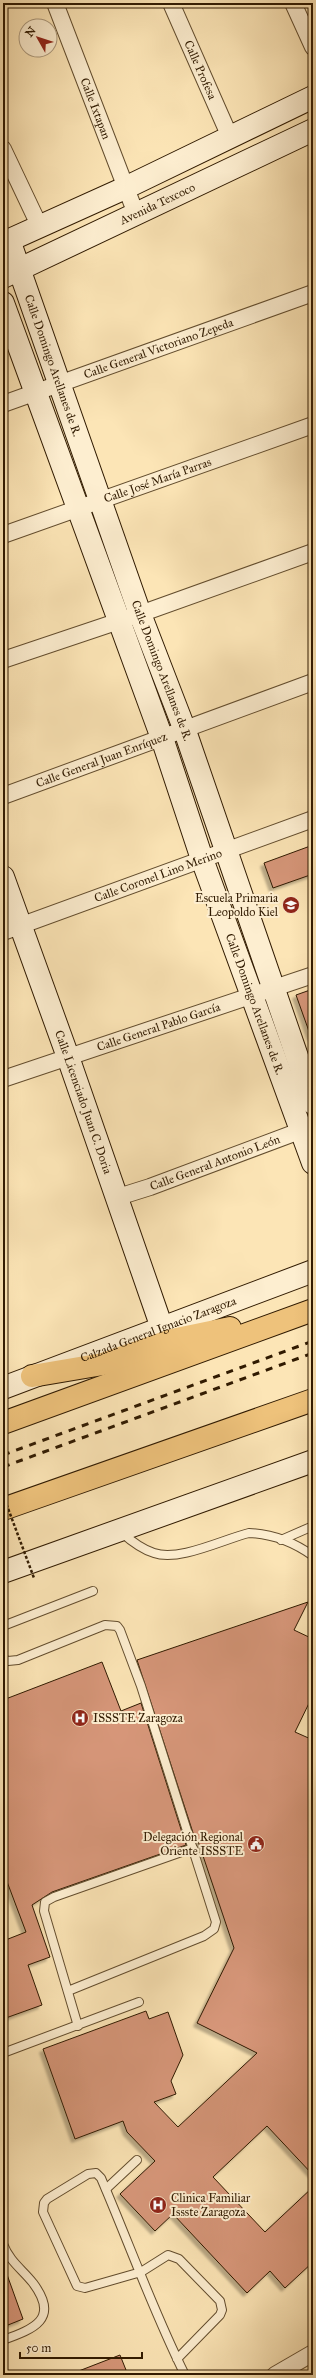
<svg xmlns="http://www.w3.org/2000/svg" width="316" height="2378" viewBox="0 0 316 2378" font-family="'IM FELL Great Primer',serif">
<defs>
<filter id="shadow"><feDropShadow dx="-3.5" dy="3.5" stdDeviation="1" flood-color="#0004"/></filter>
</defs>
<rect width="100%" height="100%" fill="#fce5b6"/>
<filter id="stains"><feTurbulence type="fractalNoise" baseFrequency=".005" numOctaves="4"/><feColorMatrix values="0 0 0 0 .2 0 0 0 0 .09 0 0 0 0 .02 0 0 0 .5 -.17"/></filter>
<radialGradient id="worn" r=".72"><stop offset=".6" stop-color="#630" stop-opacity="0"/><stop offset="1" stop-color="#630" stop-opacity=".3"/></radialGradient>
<g fill="#d69679" stroke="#301a01" filter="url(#shadow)">
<path d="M313,845V874L273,888L264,863Z"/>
<path d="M313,989V1036L311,1037L296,995Z"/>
<path d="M308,1602L294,1630L313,1639V1695L295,1732L313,1740V2175L267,2126L213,2177L265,2232L313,2187V2262L285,2288L270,2271L247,2293L173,2214L155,2231L120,2194L155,2161L127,2132L123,2121L75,2139L43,2049L146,2011L149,2019L168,2012L183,2055L171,2081L176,2094L154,2102L178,2127L257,2053L197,2023L234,1948L198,1841L196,1842L137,1660Z"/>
<path d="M102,1662L121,1711L141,1703L186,1845L52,1892L32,1905L50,1957L28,1965L42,2005L3,2019V1941L26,1932L3,1871V1700Z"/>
<path d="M3,2269H5L23,2319L3,2327Z"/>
<path d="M120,2355L128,2375H71V2374Z"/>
</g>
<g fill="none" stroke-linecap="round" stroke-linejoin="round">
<g stroke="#634d2e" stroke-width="10">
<g id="lane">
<path d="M121,1532C131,1541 141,1549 154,1553C179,1562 224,1539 249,1533C272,1534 295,1543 313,1556"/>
<path d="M281,1540L313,1526"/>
<path d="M3,1626L93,1591"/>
<path d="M3,1659L8,1661L18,1660L105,1625L117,1626L120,1630L141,1686L216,1922L214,1929L204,1936L68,1991"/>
<path d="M78,2026L44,1911L45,1902L54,1897L193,1848"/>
<path d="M3,2053L139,2002"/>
<path d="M106,2189L137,2160"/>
<path d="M3,2244C10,2262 22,2269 33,2283C60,2319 34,2329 3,2340"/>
<path d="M177,2359L220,2315L222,2310L220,2301L179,2259L168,2255L141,2272L85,2288L77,2286L43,2212L44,2203L47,2199L88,2174L96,2173L101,2178C129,2243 153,2311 185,2375"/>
</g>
</g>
<g stroke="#634d2e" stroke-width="18">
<g id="street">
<path id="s1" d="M55,3L136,214"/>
<path id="s2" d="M171,3L230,137"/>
<path d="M293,3L313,47"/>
<path d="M3,149L39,225"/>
<path id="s3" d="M3,404L313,293"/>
<path id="s4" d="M3,535L313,425"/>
<path d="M3,660L140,614L313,552"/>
<path id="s5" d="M3,796L313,682"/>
<path id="s6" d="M3,932L313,819"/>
<path id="s7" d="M3,1079L313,975"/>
<path id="s8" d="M115,1198L150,1187L313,1126"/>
<path d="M275,2375L313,2353"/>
</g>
</g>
<g stroke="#301a01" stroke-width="24">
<g id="secondary">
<path id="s9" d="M9,240L140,614L184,728L313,1103"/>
<path d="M3,243L125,188L313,97"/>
<path id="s10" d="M3,277L313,130"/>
<path id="s11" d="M3,303L162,738L202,859L313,1163"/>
<path id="s12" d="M3,877L68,1057L162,1328"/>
<path id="s13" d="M3,1388L313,1271"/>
<path d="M3,1572L313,1461"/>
</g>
</g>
<g stroke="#301a01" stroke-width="24">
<g id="highway">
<path d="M32,1376L103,1364L172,1340L230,1328"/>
<path d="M3,1423L313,1310"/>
<path d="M3,1509L313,1400"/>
</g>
</g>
<use href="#lane" stroke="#fdeed0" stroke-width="8"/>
<use href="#street" stroke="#fdeed0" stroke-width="16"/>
<use href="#secondary" stroke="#fdeed0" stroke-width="22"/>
<use href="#highway" stroke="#eec27b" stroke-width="22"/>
<g stroke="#301a01" stroke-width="3" stroke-dasharray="7 7" stroke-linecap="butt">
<path d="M3,1455L313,1341"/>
<path d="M3,1467L313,1353"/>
</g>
<path stroke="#301a01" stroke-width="2.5" stroke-dasharray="3 2" stroke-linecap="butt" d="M3,1495L34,1578"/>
</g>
<defs>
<g id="school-disc" transform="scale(0.9)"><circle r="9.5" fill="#8f2418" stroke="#fdeed0"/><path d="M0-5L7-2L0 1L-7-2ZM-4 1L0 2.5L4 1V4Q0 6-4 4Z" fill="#fff"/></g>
<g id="hospital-disc" transform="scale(0.9)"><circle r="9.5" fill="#8f2418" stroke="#fdeed0"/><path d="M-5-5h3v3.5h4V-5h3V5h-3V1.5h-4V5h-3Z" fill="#fff"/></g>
<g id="civic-disc" transform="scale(0.9)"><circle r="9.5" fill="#8f2418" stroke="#fdeed0"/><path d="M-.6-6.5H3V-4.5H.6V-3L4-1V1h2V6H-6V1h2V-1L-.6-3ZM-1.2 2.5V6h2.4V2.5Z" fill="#fff"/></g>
</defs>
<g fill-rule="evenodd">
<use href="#school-disc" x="291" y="905"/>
<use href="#hospital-disc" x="80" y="1718"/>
<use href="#civic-disc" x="256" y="1844"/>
<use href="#hospital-disc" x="158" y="2205"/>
</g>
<g text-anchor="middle" stroke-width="4" stroke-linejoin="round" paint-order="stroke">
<g font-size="12" fill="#301a01" stroke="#fdeed0">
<text dy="4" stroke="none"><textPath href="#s2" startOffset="73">Calle Profesa</textPath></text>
<text dy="4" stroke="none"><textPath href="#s1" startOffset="113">Calle Ixtapan</textPath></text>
<text dy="4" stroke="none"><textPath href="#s10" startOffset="171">Avenida Texcoco</textPath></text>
<text dy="4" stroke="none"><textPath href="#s3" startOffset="165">Calle General Victoriano Zepeda</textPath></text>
<text dy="4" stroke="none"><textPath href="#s9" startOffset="133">Calle Domingo Arellanes de R.</textPath></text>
<text dy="4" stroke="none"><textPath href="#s4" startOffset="164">Calle José María Parras</textPath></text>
<text dy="4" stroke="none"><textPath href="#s9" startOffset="457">Calle Domingo Arellanes de R.</textPath></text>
<text dy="4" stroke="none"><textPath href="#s5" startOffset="105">Calle General Juan Enríquez</textPath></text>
<text dy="4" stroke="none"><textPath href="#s6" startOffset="165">Calle Coronel Lino Merino</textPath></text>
<text dy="4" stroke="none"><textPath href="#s11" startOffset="745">Calle Domingo Arellanes de R.</textPath></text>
<text dy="4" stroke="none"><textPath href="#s7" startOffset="164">Calle General Pablo García</textPath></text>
<text dy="4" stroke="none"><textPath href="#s12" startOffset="239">Calle Licenciado Juan C. Doria</textPath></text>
<text dy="4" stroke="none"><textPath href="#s8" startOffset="106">Calle General Antonio León</textPath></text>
<text dy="4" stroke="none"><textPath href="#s13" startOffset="166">Calzada General Ignacio Zaragoza</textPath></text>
</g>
<g font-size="12" fill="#301a01" stroke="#fdeed0" text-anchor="end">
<text x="278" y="902">Escuela Primaria<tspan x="278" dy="14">Leopoldo Kiel</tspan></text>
<text x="93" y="1722" text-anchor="start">ISSSTE Zaragoza</text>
<text x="243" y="1841">Delegación Regional<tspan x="243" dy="14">Oriente ISSSTE</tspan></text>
<text x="171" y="2202" text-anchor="start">Clinica Familiar<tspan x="171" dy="14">Issste Zaragoza</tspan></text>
</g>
</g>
<rect width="316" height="2378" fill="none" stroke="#fce5b6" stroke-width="16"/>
<rect x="4" y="4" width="308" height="2370" fill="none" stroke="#301a01" stroke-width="2"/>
<rect x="8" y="8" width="300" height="2362" fill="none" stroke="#301a01"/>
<g transform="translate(38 38) rotate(309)"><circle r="19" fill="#fdeed0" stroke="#ab997d"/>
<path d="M0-3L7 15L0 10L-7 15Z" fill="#8f2418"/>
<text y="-6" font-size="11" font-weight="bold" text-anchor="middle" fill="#301a01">N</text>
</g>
<path d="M20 2352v6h122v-6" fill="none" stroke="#301a01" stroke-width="2"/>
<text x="26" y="2352" font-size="12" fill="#301a01" stroke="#fdeed0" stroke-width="3" paint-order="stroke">50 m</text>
<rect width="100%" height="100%" filter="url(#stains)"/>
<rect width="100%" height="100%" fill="url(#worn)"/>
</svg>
